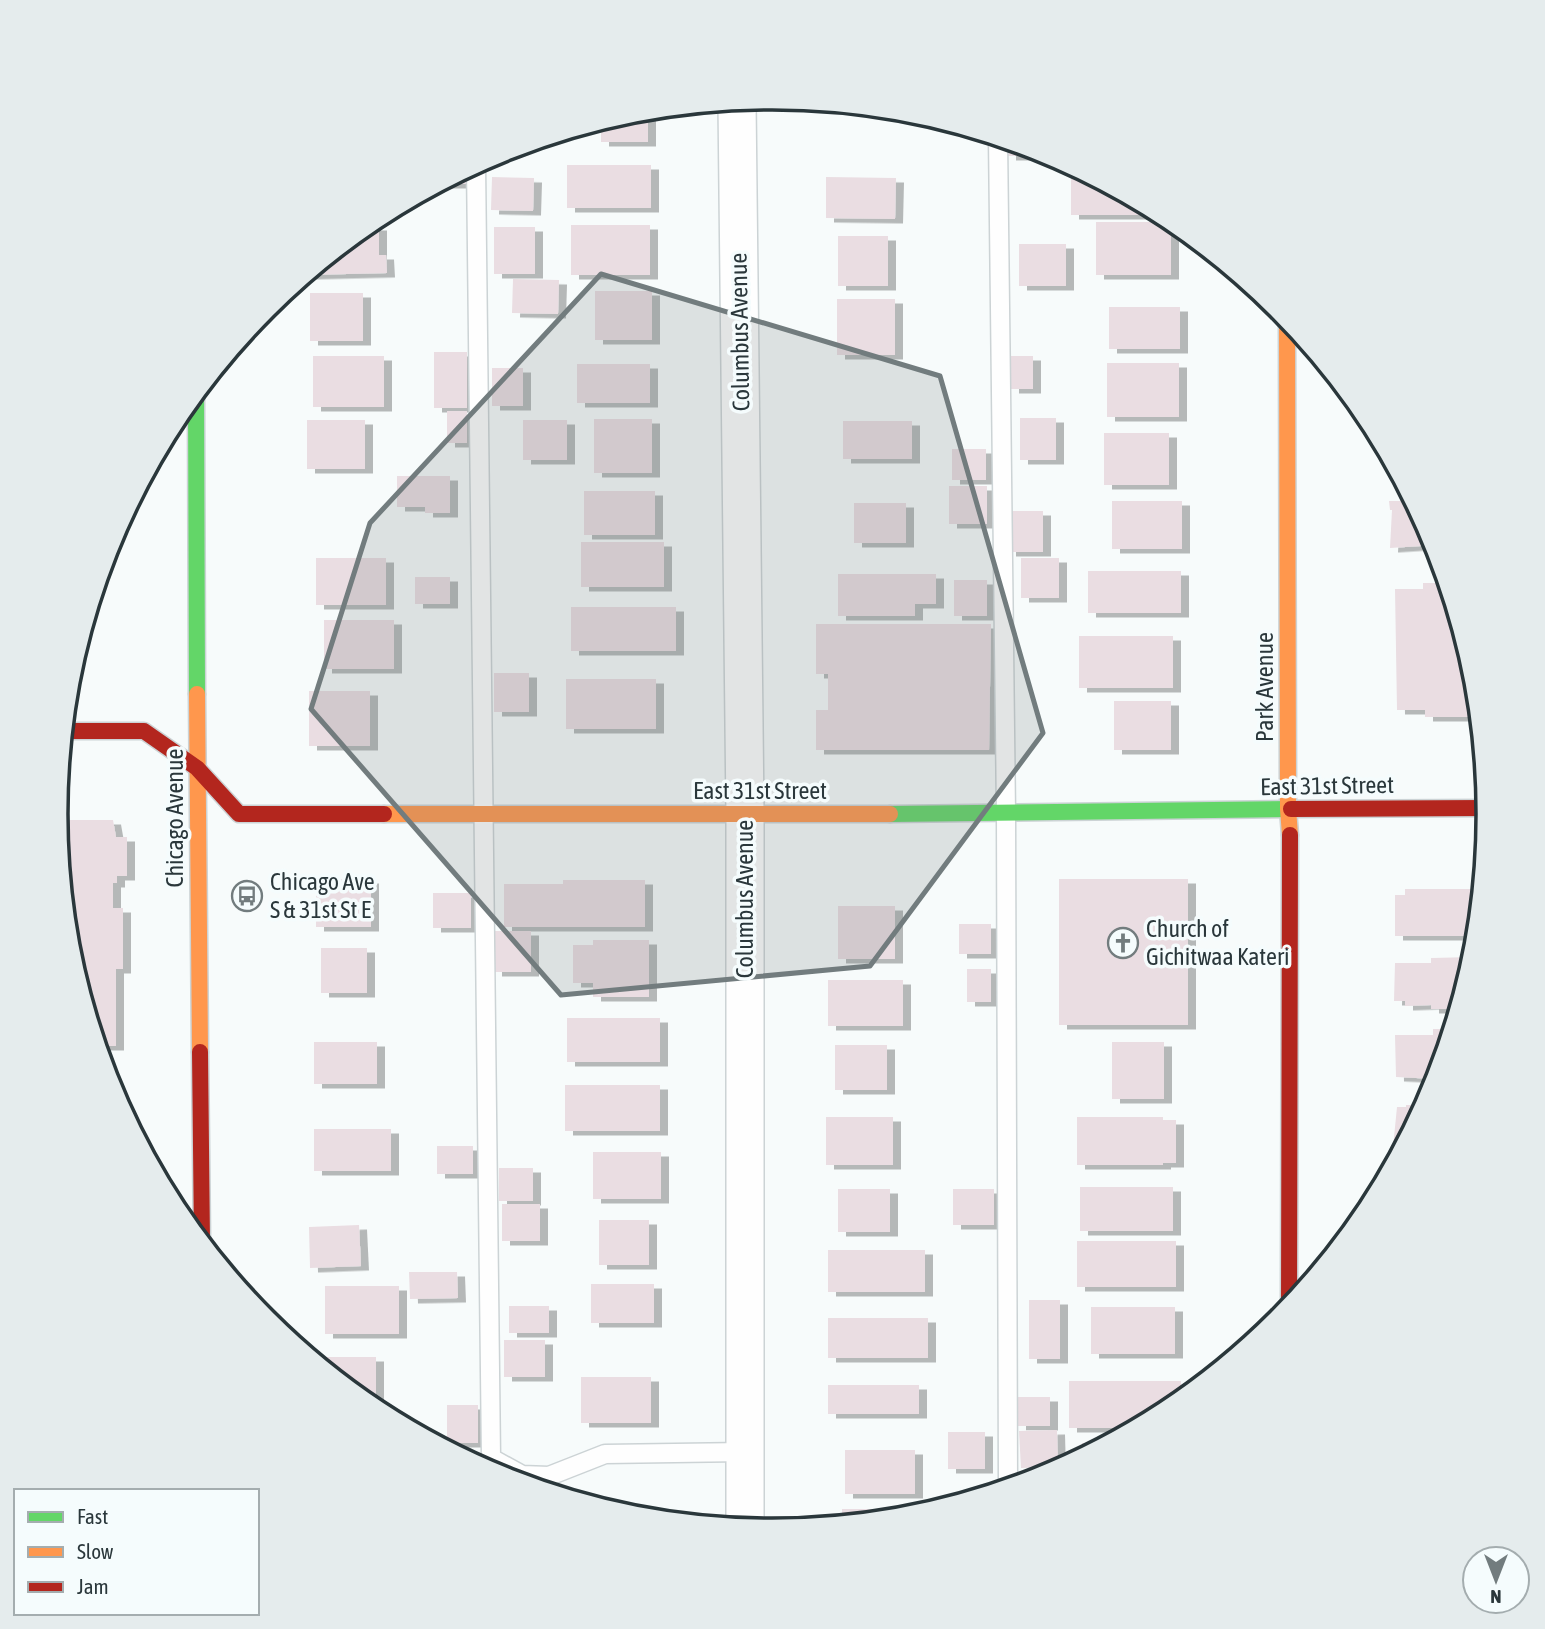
<svg xmlns="http://www.w3.org/2000/svg" width="1545" height="1629" viewBox="0 0 1545 1629" font-family="'Asap Condensed',sans-serif">
<defs>
<filter id="shadow"><feDropShadow dx="8" dy="4.5" stdDeviation="0" flood-color="#0004"/></filter>
</defs>
<rect width="100%" height="100%" fill="#f7fbfb"/>
<g fill="#eadde2" filter="url(#shadow)">
<path d="M648,110V142H601V121L633,112Z"/>
<path d="M1008,141L1046,152V156H1008Z"/>
<rect x="567" y="165" width="84" height="43"/>
<path d="M469,168V184H444V182Z"/>
<path d="M1071,171H1081L1164,215H1071Z"/>
<path d="M492,177L534,178L533,211L491,210Z"/>
<path d="M826,177L896,178L895,219L826,218Z"/>
<rect x="1096" y="222" width="75" height="53"/>
<rect x="571" y="225" width="79" height="50"/>
<path d="M365,226H379V255H386L387,273L306,275Z"/>
<rect x="494" y="227" width="41" height="47"/>
<rect x="838" y="236" width="50" height="50"/>
<rect x="1019" y="244" width="47" height="42"/>
<path d="M513,279L559,280L558,314L512,313Z"/>
<rect x="595" y="291" width="57" height="49"/>
<rect x="310" y="293" width="53" height="48"/>
<rect x="837" y="299" width="58" height="56"/>
<rect x="1109" y="307" width="71" height="42"/>
<rect x="434" y="352" width="33" height="56"/>
<rect x="313" y="356" width="71" height="51"/>
<rect x="1011" y="356" width="22" height="33"/>
<rect x="1107" y="363" width="72" height="54"/>
<rect x="577" y="364" width="73" height="39"/>
<rect x="492" y="368" width="31" height="38"/>
<rect x="447" y="411" width="20" height="32"/>
<rect x="1020" y="418" width="36" height="42"/>
<rect x="594" y="419" width="58" height="54"/>
<rect x="307" y="420" width="58" height="49"/>
<rect x="523" y="420" width="44" height="40"/>
<rect x="843" y="421" width="69" height="38"/>
<rect x="1104" y="433" width="65" height="52"/>
<rect x="952" y="449" width="34" height="31"/>
<path d="M397,476H450V513H425V507H397Z"/>
<rect x="949" y="486" width="38" height="38"/>
<rect x="584" y="491" width="71" height="44"/>
<rect x="1112" y="501" width="70" height="48"/>
<path d="M1389,501H1414L1436,545L1390,548L1392,510H1390Z"/>
<rect x="854" y="503" width="52" height="40"/>
<rect x="1008" y="511" width="35" height="41"/>
<rect x="581" y="542" width="83" height="45"/>
<rect x="316" y="558" width="70" height="47"/>
<rect x="1021" y="558" width="38" height="40"/>
<rect x="1088" y="571" width="93" height="42"/>
<path d="M838,574H936V604H915V616H838Z"/>
<rect x="415" y="577" width="35" height="27"/>
<rect x="954" y="580" width="33" height="36"/>
<path d="M1423,583H1447L1475,675L1479,717H1425V710H1397L1395,589H1423Z"/>
<rect x="571" y="607" width="105" height="44"/>
<rect x="324" y="620" width="70" height="49"/>
<path d="M816,624H991L989,750H816V710H828V674H816Z"/>
<rect x="1079" y="636" width="94" height="52"/>
<rect x="494" y="673" width="35" height="39"/>
<rect x="566" y="679" width="90" height="50"/>
<rect x="309" y="691" width="61" height="55"/>
<rect x="1114" y="701" width="57" height="49"/>
<path d="M57,820H113L116,837H127V876H117V883H113V908H123V969H116V1046H98L70,954Z"/>
<rect x="316" y="879" width="55" height="48"/>
<rect x="1059" y="879" width="129" height="146"/>
<path d="M563,880H645V927H504V884H563Z"/>
<path d="M1405,889H1481L1477,936H1395V895H1405Z"/>
<rect x="433" y="893" width="38" height="35"/>
<rect x="838" y="906" width="57" height="53"/>
<rect x="959" y="924" width="32" height="30"/>
<rect x="494" y="931" width="37" height="41"/>
<path d="M593,940H649V997H593V983H573V945H593Z"/>
<rect x="321" y="948" width="46" height="45"/>
<path d="M1474,957L1459,1009H1431V1005L1405,1006V1001H1394L1395,963H1431V958Z"/>
<rect x="967" y="969" width="24" height="33"/>
<rect x="828" y="980" width="75" height="46"/>
<rect x="567" y="1018" width="93" height="44"/>
<path d="M1433,1029H1452L1437,1079L1396,1077L1395,1035H1433Z"/>
<rect x="314" y="1042" width="63" height="42"/>
<rect x="1112" y="1042" width="52" height="57"/>
<rect x="835" y="1045" width="52" height="45"/>
<rect x="565" y="1085" width="95" height="46"/>
<path d="M1406,1105H1426L1403,1147H1393L1397,1107H1406Z"/>
<rect x="826" y="1117" width="67" height="48"/>
<path d="M1077,1117H1163V1120H1176V1163H1163V1165H1077Z"/>
<rect x="314" y="1129" width="77" height="42"/>
<rect x="437" y="1146" width="36" height="28"/>
<rect x="593" y="1152" width="68" height="47"/>
<rect x="499" y="1168" width="34" height="33"/>
<rect x="1080" y="1187" width="93" height="44"/>
<rect x="838" y="1189" width="52" height="43"/>
<rect x="953" y="1189" width="41" height="36"/>
<rect x="502" y="1204" width="38" height="37"/>
<rect x="599" y="1220" width="50" height="45"/>
<path d="M359,1225L361,1266L310,1268L309,1227Z"/>
<rect x="1077" y="1241" width="99" height="46"/>
<rect x="828" y="1250" width="97" height="42"/>
<path d="M409,1272H457L458,1298L410,1299Z"/>
<rect x="591" y="1284" width="63" height="39"/>
<rect x="325" y="1286" width="74" height="48"/>
<rect x="1029" y="1300" width="31" height="59"/>
<rect x="509" y="1306" width="40" height="27"/>
<rect x="1091" y="1307" width="84" height="47"/>
<rect x="828" y="1318" width="100" height="40"/>
<rect x="504" y="1340" width="41" height="37"/>
<path d="M309,1357H376V1401H363Z"/>
<rect x="581" y="1377" width="70" height="46"/>
<path d="M1069,1381H1181V1402L1170,1410L1138,1428H1069Z"/>
<rect x="828" y="1385" width="91" height="29"/>
<rect x="1018" y="1397" width="32" height="29"/>
<rect x="447" y="1405" width="31" height="38"/>
<path d="M1057,1430L1058,1467L1021,1468L1019,1431Z"/>
<rect x="948" y="1432" width="37" height="37"/>
<path d="M1082,1443H1109L1082,1458Z"/>
<rect x="845" y="1450" width="70" height="44"/>
<path d="M962,1497H978L962,1502Z"/>
<path d="M842,1509H894V1519L842,1524Z"/>
</g>
<g fill="none" stroke-linecap="round" stroke-linejoin="round">
<g stroke="#ccd3d5" stroke-width="21">
<g id="lane">
<path d="M998,138L1006,814L1008,1488"/>
<path d="M476,164L491,1458L522,1475L549,1476L605,1454L744,1452"/>
</g>
</g>
<g stroke="#ccd3d5" stroke-width="40">
<path id="street" d="M737,102L745,814V1528"/>
</g>
<g stroke="#ccd3d5" stroke-width="19">
<g id="fast">
<path d="M196,392L197,694"/>
<path d="M890,814L1291,809"/>
</g>
</g>
<g stroke="#ccd3d5" stroke-width="19">
<g id="slow">
<path d="M1287,318L1288,809L1290,835"/>
<path d="M197,694L200,1052"/>
<path d="M384,814H890"/>
</g>
</g>
<g stroke="#ccd3d5" stroke-width="19">
<g id="jam">
<path d="M64,731H144L197,768L239,814H384"/>
<path d="M1291,809L1488,808"/>
<path d="M200,1052L202,1243"/>
<path d="M1289,1309L1290,835"/>
</g>
</g>
<use href="#lane" stroke="#fefefe" stroke-width="18"/>
<use href="#street" stroke="#fefefe" stroke-width="37"/>
<use href="#fast" stroke="#63d668" stroke-width="16"/>
<use href="#slow" stroke="#ff974d" stroke-width="16"/>
<use href="#jam" stroke="#b3261e" stroke-width="16"/>
</g>
<path fill="#727c7e" fill-opacity="0.2" stroke="#727c7e" stroke-width="5" stroke-linejoin="round" d="M601,274L940,376L1043,733L870,966L561,995L311,709L370,523Z"/>
<defs>
<g id="bus-ring" transform="scale(1.575)"><circle r="9.5" fill="#f5fcfd" stroke="#727c7e" stroke-width="1.5"/><path d="M-5-6H5V4H4V6H2V4H-2V6H-4V4H-5ZM-3.5-4V0h7V-4ZM-3.5 1.2v1.5H-2V1.2ZM2 1.2v1.5H3.5V1.2Z" fill="#727c7e"/></g>
<g id="church-ring" transform="scale(1.575)"><circle r="9.5" fill="#f5fcfd" stroke="#727c7e" stroke-width="1.5"/><path d="M-1.2-6h2.4v3.5h3.3v2.4h-3.3V6h-2.4V-.1h-3.3v-2.4h3.3Z" fill="#727c7e"/></g>
</defs>
<g fill-rule="evenodd">
<use href="#bus-ring" x="247" y="896"/>
<use href="#church-ring" x="1123" y="943"/>
</g>
<g text-anchor="middle" stroke-width="7" stroke-linejoin="round" paint-order="stroke">
<g font-size="24" fill="#2a373b" stroke="#f5fcfd">
<text transform="translate(740 332) rotate(-91)" y="8">Columbus Avenue</text>
<text transform="translate(1265 687) rotate(-90)" y="8">Park Avenue</text>
<text transform="translate(1327 786) rotate(-1)" y="8">East 31st Street</text>
<text x="760" y="799">East 31st Street</text>
<text transform="translate(175 818) rotate(-90)" y="8">Chicago Avenue</text>
<text transform="translate(745 899) rotate(-90)" y="8">Columbus Avenue</text>
</g>
<g font-size="24" fill="#2a373b" stroke="#f5fcfd" text-anchor="start">
<text x="270" y="890">Chicago Ave<tspan x="270" dy="28">S &amp; 31st St E</tspan></text>
<text x="1146" y="937">Church of<tspan x="1146" dy="28">Gichitwaa Kateri</tspan></text>
</g>
</g>
<path d="M0 0H1545V1629H0ZM68 814a704 704 0 1 1 1408 0a704 704 0 1 1-1408 0Z" fill="#e5eced" fill-rule="evenodd"/>
<path fill="none" stroke="#2a373b" stroke-width="3.5" d="M68 814a704 704 0 1 1 1408 0a704 704 0 1 1-1408 0Z"/>
<rect x="14" y="1489" width="245" height="126" fill="#f5fcfd" stroke="#a4adaf" stroke-width="2"/>
<rect x="28" y="1512" width="35" height="10" fill="#63d668" stroke="#a4adaf" stroke-width="2"/>
<text x="77" y="1524" font-size="21" fill="#2a373b">Fast</text>
<rect x="28" y="1547" width="35" height="10" fill="#ff974d" stroke="#a4adaf" stroke-width="2"/>
<text x="77" y="1559" font-size="21" fill="#2a373b">Slow</text>
<rect x="28" y="1582" width="35" height="10" fill="#b3261e" stroke="#a4adaf" stroke-width="2"/>
<text x="77" y="1594" font-size="21" fill="#2a373b">Jam</text>
<g transform="translate(1496 1580) rotate(180)"><circle r="33" fill="#f5fcfd" stroke="#a4adaf" stroke-width="2"/>
<path d="M0-5L12 26L0 18L-12 26Z" fill="#727c7e"/>
<text y="-10" font-size="19" font-weight="bold" text-anchor="middle" fill="#2a373b">N</text>
</g>
</svg>
